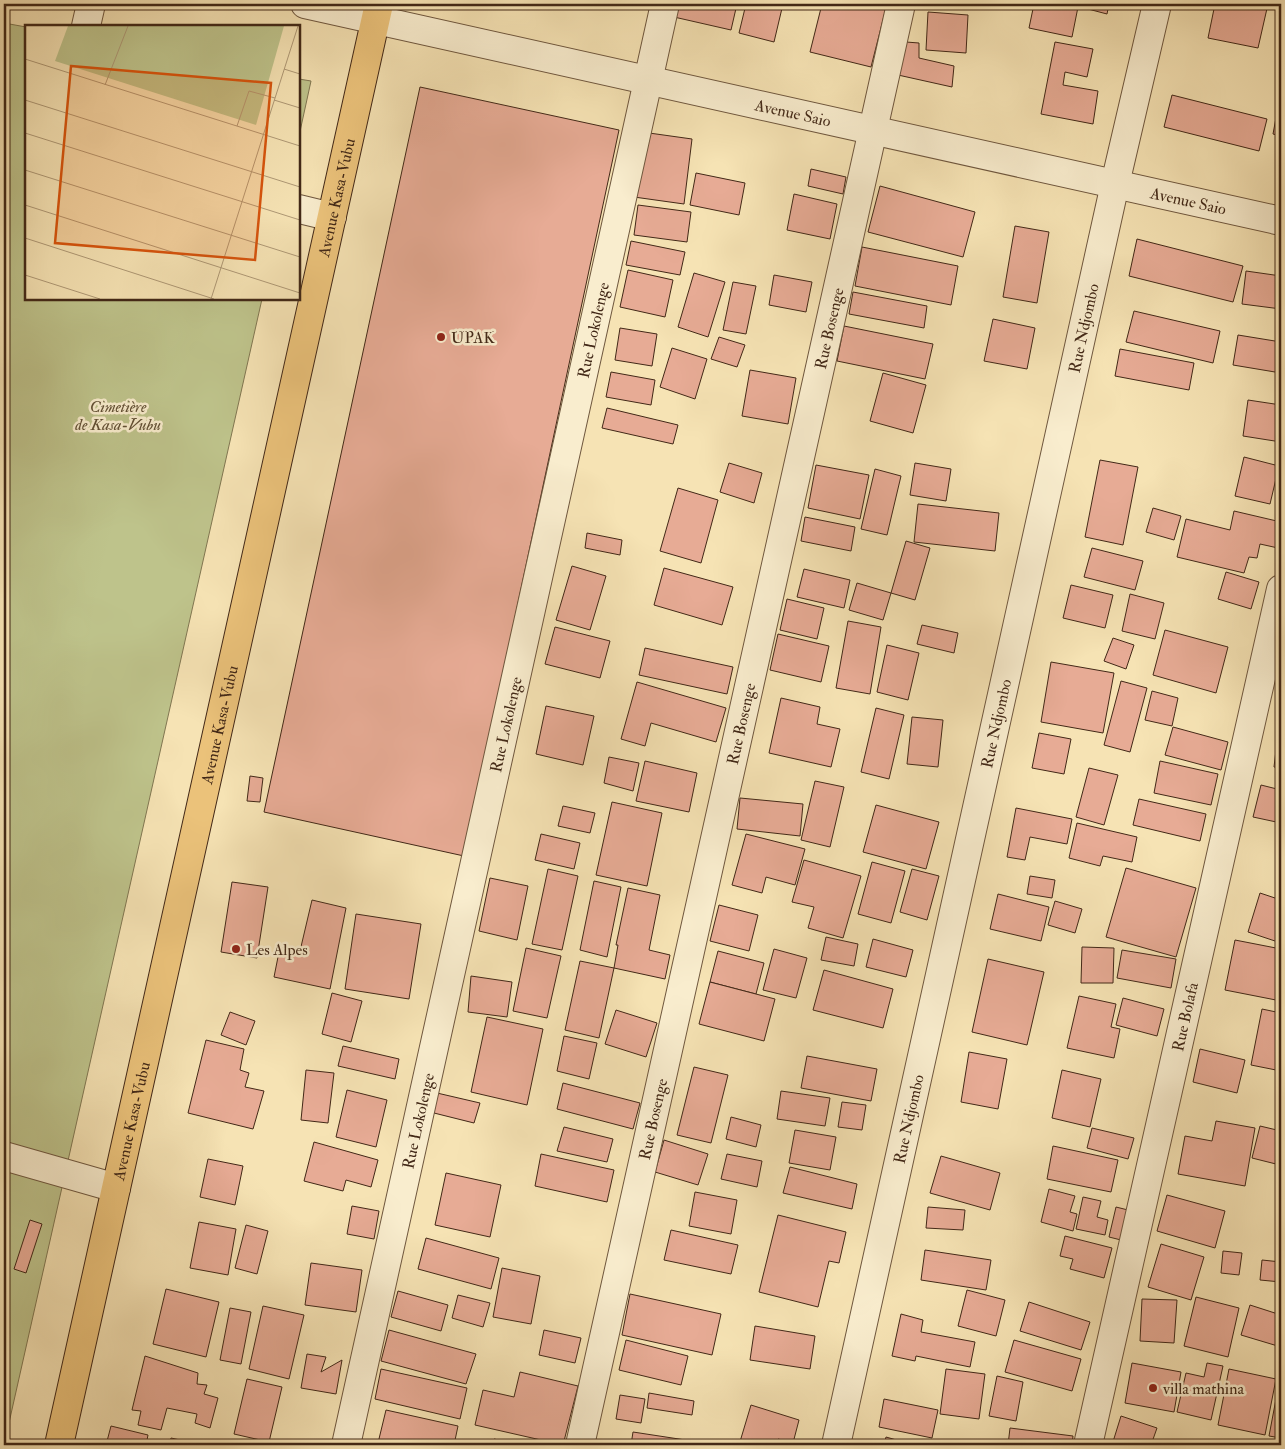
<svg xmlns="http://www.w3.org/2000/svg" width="1285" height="1449" viewBox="0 0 1285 1449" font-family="'IM FELL Double Pica',serif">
<rect width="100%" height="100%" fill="#f6e3b4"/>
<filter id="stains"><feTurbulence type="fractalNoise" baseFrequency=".004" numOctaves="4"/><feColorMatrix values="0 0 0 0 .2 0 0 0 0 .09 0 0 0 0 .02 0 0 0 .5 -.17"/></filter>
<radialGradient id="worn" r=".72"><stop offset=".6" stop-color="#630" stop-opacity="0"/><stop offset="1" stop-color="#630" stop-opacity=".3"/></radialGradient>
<g fill="#bec38b" stroke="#807651">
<path d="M4,23L26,27V299H262L4,1445Z"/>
<path d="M299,79L311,81L299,136Z"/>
</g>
<g fill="#e7ab95" stroke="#422817">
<path d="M677,4H737L731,30L674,17Z"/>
<path d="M746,4H783L774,42L739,33Z"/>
<path d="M822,4H887L871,67L810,52Z"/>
<path d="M1034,4H1061L1078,7L1072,37L1029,28Z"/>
<path d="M1069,4H1109L1107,14Z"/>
<path d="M1215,4H1268L1258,48L1208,38Z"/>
<path d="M928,12L968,15L966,53L926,50Z"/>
<path d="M906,42L919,43V58L954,66L952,87L898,75Z"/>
<path d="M1055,42L1093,49L1087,77L1065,72L1063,85L1098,91L1093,124L1041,114Z"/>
<path d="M420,87L619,130L464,856L264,812Z"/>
<path d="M1281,91V136L1273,134Z"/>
<path d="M1172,95L1267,119L1259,151L1164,127Z"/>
<path d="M642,132L692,139L684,204L634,197Z"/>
<path d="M811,169L846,177L843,194L808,186Z"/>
<path d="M696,173L745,183L739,215L690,205Z"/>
<path d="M880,186L975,212L963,257L868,232Z"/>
<path d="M794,194L837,204L830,239L787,230Z"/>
<path d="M638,205L691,212L687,242L634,235Z"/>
<path d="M1015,226L1049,232L1037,303L1003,297Z"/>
<path d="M1137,239L1243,266L1233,302L1129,276Z"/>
<path d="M631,241L685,252L680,275L626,265Z"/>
<path d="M862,247L958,266L951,305L855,286Z"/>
<path d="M628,270L673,280L665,317L620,307Z"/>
<path d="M1246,271L1281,276V309L1242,304Z"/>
<path d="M694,273L725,282L708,337L678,327Z"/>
<path d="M774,275L812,282L806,312L769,305Z"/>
<path d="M733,282L756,286L746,334L723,330Z"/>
<path d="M853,292L927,306L924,328L849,314Z"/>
<path d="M1134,311L1220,331L1213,363L1126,342Z"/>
<path d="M993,319L1035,328L1027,369L984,361Z"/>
<path d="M844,326L933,344L925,379L837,361Z"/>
<path d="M620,328L657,334L652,366L615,360Z"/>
<path d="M1238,335L1281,342V373L1233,365Z"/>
<path d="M719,337L745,345L737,367L711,359Z"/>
<path d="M672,348L707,359L695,399L660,387Z"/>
<path d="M1120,349L1194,363L1189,390L1115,376Z"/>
<path d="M750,370L796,378L788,424L742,416Z"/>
<path d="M611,372L655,380L651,405L606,397Z"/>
<path d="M883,373L926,385L913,433L870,421Z"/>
<path d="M1248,400L1281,405V442L1243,436Z"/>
<path d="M607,408L678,425L673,444L602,428Z"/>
<path d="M1244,457L1279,466L1270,504L1235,496Z"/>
<path d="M1100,460L1138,467L1123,545L1085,537Z"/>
<path d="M729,463L762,473L754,503L720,492Z"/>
<path d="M915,463L951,469L946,501L910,495Z"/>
<path d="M816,465L869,475L860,519L808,508Z"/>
<path d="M875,469L901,476L887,535L861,529Z"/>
<path d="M678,488L718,500L701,563L660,551Z"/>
<path d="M918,504L999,513L995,551L914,542Z"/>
<path d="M1153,508L1181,516L1174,540L1146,532Z"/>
<path d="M1234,511L1281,522V533L1278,548L1260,544L1257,558L1249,557L1244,573L1177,557L1186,519L1230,530Z"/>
<path d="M805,517L855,527L851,551L801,541Z"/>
<path d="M587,533L622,540L620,555L585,548Z"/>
<path d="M906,541L930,548L915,600L891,593Z"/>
<path d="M1092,548L1143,561L1135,590L1084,577Z"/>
<path d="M572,566L606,576L590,630L556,620Z"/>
<path d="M664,568L733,587L722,625L654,605Z"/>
<path d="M804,569L850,580L844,608L797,597Z"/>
<path d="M1226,572L1259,582L1251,609L1218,599Z"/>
<path d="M857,583L891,593L883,620L849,610Z"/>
<path d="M1071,585L1113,595L1105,628L1063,618Z"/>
<path d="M1130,594L1164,603L1155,639L1122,631Z"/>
<path d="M787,599L824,608L817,639L780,630Z"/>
<path d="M848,621L881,627L870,694L836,688Z"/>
<path d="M922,625L958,633L954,653L917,644Z"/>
<path d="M555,627L610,641L600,678L545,664Z"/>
<path d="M1165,630L1228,647L1216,693L1153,675Z"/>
<path d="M778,634L829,646L821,682L770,670Z"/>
<path d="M1113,638L1134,645L1126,669L1104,661Z"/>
<path d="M887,645L919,653L908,700L877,692Z"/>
<path d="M645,648L733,667L727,694L639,675Z"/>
<path d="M1051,662L1114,673L1103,733L1041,722Z"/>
<path d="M1121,681L1147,688L1130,752L1104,745Z"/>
<path d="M637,682L726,708L716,742L651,723L645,746L621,739Z"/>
<path d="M1152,691L1178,698L1172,726L1145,720Z"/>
<path d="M781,698L820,707L817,724L840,729L831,767L769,753Z"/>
<path d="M546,706L594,716L583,765L536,754Z"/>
<path d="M876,708L904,715L889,779L861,772Z"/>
<path d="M912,717L943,720L938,767L907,764Z"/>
<path d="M1173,727L1228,742L1221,770L1165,755Z"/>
<path d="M1039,733L1071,739L1064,774L1032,768Z"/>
<path d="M1278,733H1281V768L1274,767Z"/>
<path d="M609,757L639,763L633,791L604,783Z"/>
<path d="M645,761L697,773L689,812L636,801Z"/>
<path d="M1160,761L1218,774L1211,805L1154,793Z"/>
<path d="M1089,768L1118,775L1104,825L1076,817Z"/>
<path d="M250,776L263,778L260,802L247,801Z"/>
<path d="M815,781L844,787L830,847L801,840Z"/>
<path d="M1261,785L1281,790V823L1253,817Z"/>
<path d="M740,798L803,804L800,836L737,829Z"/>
<path d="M1139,799L1206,814L1200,841L1133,825Z"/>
<path d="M612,802L662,813L647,886L596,875Z"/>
<path d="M876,805L939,822L926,869L863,852Z"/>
<path d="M563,806L595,813L590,833L558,826Z"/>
<path d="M1016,808L1072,819L1067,844L1030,837L1025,860L1007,857Z"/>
<path d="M1077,823L1137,837L1132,862L1103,856L1100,866L1069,858Z"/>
<path d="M541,834L580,843L574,869L535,860Z"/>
<path d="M746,834L805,849L795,885L766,877L762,893L732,885Z"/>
<path d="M804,860L861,876L843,938L808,928L814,907L792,902Z"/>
<path d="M872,862L905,871L891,923L858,914Z"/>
<path d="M1126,868L1196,888L1176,957L1106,937Z"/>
<path d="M548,869L578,876L562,950L532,944Z"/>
<path d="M912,869L939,876L927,920L900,912Z"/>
<path d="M1030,876L1055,880L1052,898L1027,894Z"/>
<path d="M490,878L528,886L517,940L479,931Z"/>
<path d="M594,881L621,887L607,957L580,950Z"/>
<path d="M232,882L268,887L257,958L221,952Z"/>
<path d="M628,888L660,895L649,950L670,955L665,979L614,968L618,945H616Z"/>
<path d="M1260,893L1281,900V943L1248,932Z"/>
<path d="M998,894L1049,907L1041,941L990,929Z"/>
<path d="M312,900L346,908L330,989L274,977L280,947L300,951Z"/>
<path d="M1055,901L1082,909L1075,933L1048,925Z"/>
<path d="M719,905L758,915L749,951L710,941Z"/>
<path d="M356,914L421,924L409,999L345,989Z"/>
<path d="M826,937L858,944L854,966L821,960Z"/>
<path d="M873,939L913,950L906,977L866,967Z"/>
<path d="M1235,940L1281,949V1001L1225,990Z"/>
<path d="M1082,947L1114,948L1113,983H1081Z"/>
<path d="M526,948L561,956L547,1018L513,1011Z"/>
<path d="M774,949L807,958L796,998L763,990Z"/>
<path d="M1122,950L1176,959L1171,988L1117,978Z"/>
<path d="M718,951L764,963L756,994L710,982Z"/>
<path d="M988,959L1044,972L1027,1045L972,1032Z"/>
<path d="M580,961L614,968L599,1038L565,1030Z"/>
<path d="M824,970L893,989L883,1028L813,1010Z"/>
<path d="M471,976L512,982L507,1017L468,1012Z"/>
<path d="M710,982L775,999L764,1041L699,1024Z"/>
<path d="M332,993L362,1001L351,1042L322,1034Z"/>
<path d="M1079,996L1116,1004L1111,1027L1120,1029L1114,1058L1067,1048Z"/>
<path d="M1123,998L1164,1009L1157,1036L1116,1025Z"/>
<path d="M1262,1009L1281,1013V1071L1251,1065Z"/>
<path d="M616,1010L657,1023L646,1057L605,1044Z"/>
<path d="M230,1012L255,1021L246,1045L221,1035Z"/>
<path d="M487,1017L543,1029L527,1105L471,1092Z"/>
<path d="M564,1036L597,1043L589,1079L557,1071Z"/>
<path d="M206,1040L244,1049L240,1070L249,1073L245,1087L264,1091L253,1129L188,1113Z"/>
<path d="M343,1046L399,1059L395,1079L338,1066Z"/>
<path d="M1200,1049L1245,1060L1237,1093L1193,1082Z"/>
<path d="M969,1052L1007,1059L998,1109L961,1102Z"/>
<path d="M807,1056L877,1069L871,1101L801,1088Z"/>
<path d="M694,1067L728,1075L711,1143L677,1135Z"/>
<path d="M306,1070L334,1073L328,1123L301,1120Z"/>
<path d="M1062,1070L1101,1079L1090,1127L1052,1118Z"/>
<path d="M563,1083L640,1103L633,1129L557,1109Z"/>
<path d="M347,1090L387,1100L376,1147L336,1137Z"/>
<path d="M781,1091L830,1098L825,1126L777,1119Z"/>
<path d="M437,1093L480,1103L474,1123L434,1113Z"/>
<path d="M842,1102L866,1105L862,1130L838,1127Z"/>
<path d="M731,1117L761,1125L756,1147L726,1139Z"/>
<path d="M1216,1121L1255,1128L1245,1186L1178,1174L1185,1136L1212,1141Z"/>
<path d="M1260,1126L1281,1131V1142L1276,1164L1252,1158Z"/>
<path d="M564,1127L613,1139L607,1162L557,1151Z"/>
<path d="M1092,1128L1134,1138L1128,1159L1087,1148Z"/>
<path d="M795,1130L836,1137L830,1170L789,1163Z"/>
<path d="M664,1140L708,1154L698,1185L655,1172Z"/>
<path d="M314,1142L378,1160L371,1187L346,1180L343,1191L304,1181Z"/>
<path d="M1053,1146L1118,1160L1111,1192L1047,1179Z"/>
<path d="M541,1154L614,1170L607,1202L535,1186Z"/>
<path d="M727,1154L762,1161L757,1187L721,1179Z"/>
<path d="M941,1156L1000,1173L990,1210L930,1193Z"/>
<path d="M208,1159L243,1166L235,1205L200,1197Z"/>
<path d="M790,1167L857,1184L852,1209L783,1193Z"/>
<path d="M446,1173L501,1185L490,1237L435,1225Z"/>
<path d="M1049,1189L1075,1196L1070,1212L1077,1214L1073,1231L1041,1222Z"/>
<path d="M695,1192L737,1200L731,1234L689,1226Z"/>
<path d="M1167,1195L1225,1211L1215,1248L1157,1231Z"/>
<path d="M1083,1197L1101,1201L1097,1217L1108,1220L1105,1235L1076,1229Z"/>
<path d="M352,1206L379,1211L374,1239L347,1234Z"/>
<path d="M928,1207L965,1210L963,1230L926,1228Z"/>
<path d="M1116,1207L1128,1210L1121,1240L1109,1237Z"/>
<path d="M778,1215L846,1232L839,1263L829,1261L818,1307L759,1292Z"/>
<path d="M30,1220L42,1224L26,1273L14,1269Z"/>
<path d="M199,1222L236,1229L228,1275L190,1268Z"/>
<path d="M246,1225L268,1231L257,1274L235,1268Z"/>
<path d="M671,1230L738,1245L731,1274L664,1260Z"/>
<path d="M1065,1236L1112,1248L1104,1278L1070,1269L1073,1259L1060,1256Z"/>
<path d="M426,1238L499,1258L491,1289L418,1269Z"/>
<path d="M1161,1244L1204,1257L1191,1300L1148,1287Z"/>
<path d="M925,1250L991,1260L986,1290L921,1280Z"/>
<path d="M1223,1251L1242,1253L1239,1275L1221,1273Z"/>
<path d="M1262,1260L1281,1262V1282L1260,1280Z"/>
<path d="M311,1263L362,1270L356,1312L305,1305Z"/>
<path d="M502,1268L540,1276L531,1324L493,1317Z"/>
<path d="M166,1289L219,1302L206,1357L153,1344Z"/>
<path d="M967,1290L1005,1300L996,1336L958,1326Z"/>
<path d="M398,1291L448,1305L441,1331L391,1317Z"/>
<path d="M630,1294L721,1314L712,1355L622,1335Z"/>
<path d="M458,1295L490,1303L483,1327L452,1318Z"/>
<path d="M1196,1297L1239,1308L1228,1357L1184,1346Z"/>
<path d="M1142,1299L1177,1300L1174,1343L1140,1341Z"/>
<path d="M1029,1302L1090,1322L1081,1350L1020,1331Z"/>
<path d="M1250,1305L1281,1315V1347L1241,1335Z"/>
<path d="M263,1306L304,1315L289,1379L249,1369Z"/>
<path d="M230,1308L251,1312L241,1364L220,1360Z"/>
<path d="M901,1314L923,1320L921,1332L975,1342L970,1367L916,1356L915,1361L892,1356Z"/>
<path d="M755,1326L815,1336L810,1369L750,1360Z"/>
<path d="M389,1330L476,1354L466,1384L381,1361Z"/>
<path d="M544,1330L581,1338L575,1363L539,1355Z"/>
<path d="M626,1340L688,1356L681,1385L619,1370Z"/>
<path d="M1014,1340L1081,1359L1072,1391L1005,1372Z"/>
<path d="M307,1354L326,1357L321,1372L342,1360L336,1394L301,1388Z"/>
<path d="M145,1356L198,1373L197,1384L207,1385L204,1394L218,1398L210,1428L195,1423L197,1414L167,1408L161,1430L138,1425L141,1411L132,1410Z"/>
<path d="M1132,1363L1181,1372L1174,1412L1125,1403Z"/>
<path d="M1207,1363L1223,1366L1211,1420L1177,1412L1186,1373L1204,1377Z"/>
<path d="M381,1369L467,1388L460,1419L375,1399Z"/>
<path d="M946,1369L985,1374L979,1419L940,1414Z"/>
<path d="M1229,1369L1276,1379L1265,1435L1218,1425Z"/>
<path d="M520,1372L578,1386L563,1445L475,1425L483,1390L514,1397Z"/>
<path d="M997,1376L1023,1382L1016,1421L989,1416Z"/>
<path d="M247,1379L282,1387L269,1442L234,1434Z"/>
<path d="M649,1393L694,1401L692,1415L647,1408Z"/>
<path d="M620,1395L645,1399L641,1423L616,1419Z"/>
<path d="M884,1399L938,1410L932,1438L879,1427Z"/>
<path d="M1276,1399L1281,1400V1438L1269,1436Z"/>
<path d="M751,1405L799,1420L793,1443L778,1439L776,1445H739Z"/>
<path d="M386,1410L458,1426L454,1445H386L378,1443Z"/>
<path d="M1121,1416L1157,1428L1151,1445H1112Z"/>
<path d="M111,1426L148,1435L146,1445H106Z"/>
<path d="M1010,1428L1073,1436L1072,1445H1008Z"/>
<path d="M633,1432L692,1441V1445H631Z"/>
<path d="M886,1437L914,1445H884Z"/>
<path d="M171,1438L203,1445H169Z"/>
<path d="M494,1439L524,1445H492Z"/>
</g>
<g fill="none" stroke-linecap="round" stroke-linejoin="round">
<g stroke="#6f573e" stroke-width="30">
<g id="minor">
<path id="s1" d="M305,4L1281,221"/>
<path d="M86,26L91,4"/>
<path d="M299,209L332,217"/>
<path d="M4,1156L116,1188"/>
<path id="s2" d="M346,1445L665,4"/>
<path id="s3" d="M580,1445L901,4"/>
<path id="s4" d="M836,1445L1115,184L1157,4"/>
<path id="s5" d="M1088,1445L1281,589"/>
</g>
</g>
<g stroke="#422817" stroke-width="30">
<g id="major">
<path id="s6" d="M59,1445L379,4"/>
</g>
</g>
<use href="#minor" stroke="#f9edce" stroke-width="28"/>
<use href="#major" stroke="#ebc27a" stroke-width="28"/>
</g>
<g fill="#8f2418" stroke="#f9edce" stroke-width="2">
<circle cx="441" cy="337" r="5"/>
<circle cx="236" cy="949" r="5"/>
<circle cx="1153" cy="1388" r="5"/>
</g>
<g text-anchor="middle" stroke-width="5" stroke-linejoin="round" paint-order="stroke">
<g font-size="16" fill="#422817" stroke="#f9edce">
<text dy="6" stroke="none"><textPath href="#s1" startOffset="500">Avenue Saio</textPath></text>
<text dy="6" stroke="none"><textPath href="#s6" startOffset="1278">Avenue Kasa-Vubu</textPath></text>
<text dy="6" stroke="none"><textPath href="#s1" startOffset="905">Avenue Saio</textPath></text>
<text dy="6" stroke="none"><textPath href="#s2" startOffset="1142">Rue Lokolenge</textPath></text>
<text dy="6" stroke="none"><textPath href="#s3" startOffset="1144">Rue Bosenge</textPath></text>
<text dy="6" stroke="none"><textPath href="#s4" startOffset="1144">Rue Ndjombo</textPath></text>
<text dy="6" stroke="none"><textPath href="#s6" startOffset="738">Avenue Kasa-Vubu</textPath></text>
<text dy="6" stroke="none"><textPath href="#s2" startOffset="738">Rue Lokolenge</textPath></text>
<text dy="6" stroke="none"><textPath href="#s3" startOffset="739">Rue Bosenge</textPath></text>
<text dy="6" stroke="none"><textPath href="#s4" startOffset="739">Rue Ndjombo</textPath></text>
<text dy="6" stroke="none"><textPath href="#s5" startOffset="439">Rue Bolafa</textPath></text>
<text dy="6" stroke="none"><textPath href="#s6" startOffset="332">Avenue Kasa-Vubu</textPath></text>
<text dy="6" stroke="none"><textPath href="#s2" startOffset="332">Rue Lokolenge</textPath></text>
<text dy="6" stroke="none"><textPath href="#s3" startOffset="334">Rue Bosenge</textPath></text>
<text dy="6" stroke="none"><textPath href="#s4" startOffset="334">Rue Ndjombo</textPath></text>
</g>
<g font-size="16" fill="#422817" stroke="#f9edce" text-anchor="start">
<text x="451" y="343">UPAK</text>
<text x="246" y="955">Les Alpes</text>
<text x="1163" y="1394">villa mathina</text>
</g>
<g font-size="16" font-style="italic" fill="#614f34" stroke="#f9edce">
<text x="118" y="412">Cimetière<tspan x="118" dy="18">de Kasa-Vubu</tspan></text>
</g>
</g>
<g transform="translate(25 25)">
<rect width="275" height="275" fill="#f6e3b4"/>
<path d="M43,1H259L231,100L30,36Z" fill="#bec38b"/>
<path fill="none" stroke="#ae9875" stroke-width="1" d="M0,34L275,121M259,44L275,49M80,60L103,1M0,75L275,162M249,75L275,83M212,101L224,66L250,73M0,108L275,195M0,145L275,232M0,180L275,268M0,213L189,274M0,250L75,274M186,274L273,1"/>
<path fill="#d7540d" fill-opacity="0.15" stroke="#d7540d" stroke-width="2.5" d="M46,41L246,58L230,235L30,218Z"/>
<rect width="275" height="275" fill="none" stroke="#422817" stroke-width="2.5"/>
</g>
<rect width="1285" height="1449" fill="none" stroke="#f6e3b4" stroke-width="20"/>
<rect x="5" y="5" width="1275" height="1439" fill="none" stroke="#422817" stroke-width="2.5"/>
<rect x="10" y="10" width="1265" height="1429" fill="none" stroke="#422817"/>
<rect width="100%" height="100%" filter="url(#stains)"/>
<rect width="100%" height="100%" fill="url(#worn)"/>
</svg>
